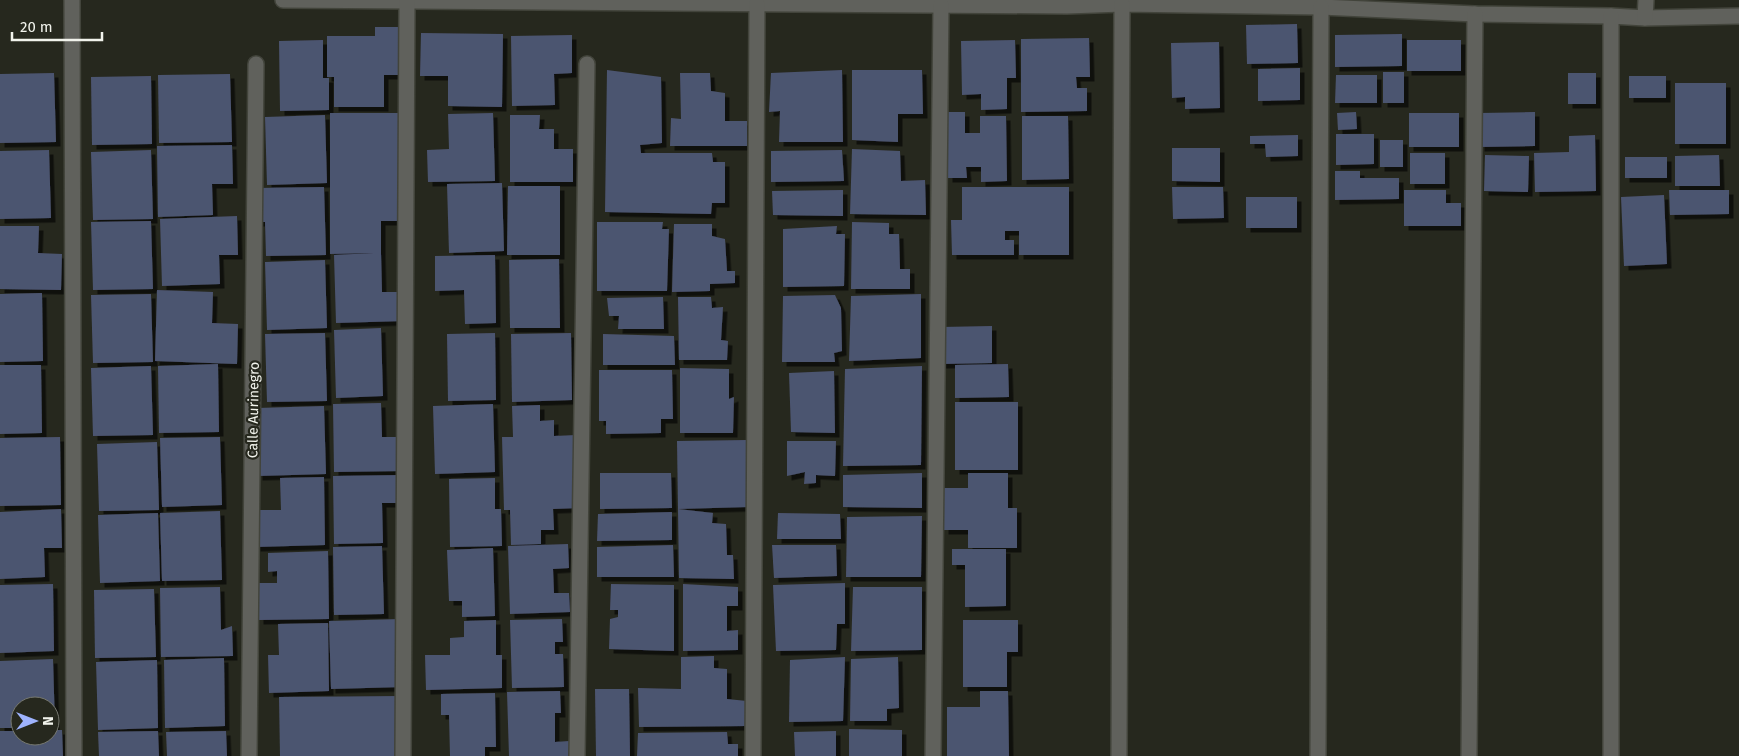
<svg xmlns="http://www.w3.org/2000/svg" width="1739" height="756" viewBox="0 0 1739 756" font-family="'Fira Sans',sans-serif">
<defs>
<filter id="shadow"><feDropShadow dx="4.5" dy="4.5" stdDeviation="0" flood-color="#0009"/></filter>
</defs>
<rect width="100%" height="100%" fill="#26281e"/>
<g fill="#4c5470" filter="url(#shadow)">
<path d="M1297,24L1298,63L1247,64L1246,25Z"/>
<path d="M375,27H403L404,75H384V107H334V77H327V36H375Z"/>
<path d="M421,33L503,34L502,107L448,106V76H420Z"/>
<path d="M1402,34V66L1335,67V35Z"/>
<path d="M572,35V73L554,74L555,105L512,106L511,36Z"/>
<path d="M1089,38L1090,77H1076L1077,88H1087V111L1021,112V39Z"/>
<path d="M323,40V78H329V110L280,111L279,41Z"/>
<path d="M1015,40L1016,78H1007V109L981,110V94L962,95L961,41Z"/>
<rect x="1407" y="40" width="54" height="31"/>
<path d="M1219,42L1220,108L1185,109V97L1172,98L1171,43Z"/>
<path d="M1300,68V100L1258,101V69Z"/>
<path d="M607,70L661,77L662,143L640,145L641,153H712L713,162H725V203H712L711,214L605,212Z"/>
<path d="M842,70L843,142H779L780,111L769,112L771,73Z"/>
<path d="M852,70H922L923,114H898V142L852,140Z"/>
<rect x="1383" y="72" width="21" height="31"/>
<path d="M54,73L56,142L0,143V74Z"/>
<path d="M680,73H710L711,91L725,93V121H747V146H670L671,118L681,119Z"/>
<rect x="1568" y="73" width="28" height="31"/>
<path d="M230,74L232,142L159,143L158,75Z"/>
<path d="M1336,75H1377V103H1335Z"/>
<path d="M151,76L152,144L92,145L91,77Z"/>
<rect x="1629" y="76" width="37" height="22"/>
<rect x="1675" y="83" width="51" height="61"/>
<path d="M947,112H965V133H980V116H1006L1007,181L981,182V167H966L967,178H948Z"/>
<path d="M1356,112L1357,129L1338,130L1337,113Z"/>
<path d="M1535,112V146L1480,147V113Z"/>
<path d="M330,113H404V221H381V253L382,292H403V321L336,323L334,255L374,253L330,254Z"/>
<path d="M493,113L495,181L428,182L427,150L449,149L448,114Z"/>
<rect x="1409" y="113" width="50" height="34"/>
<path d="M325,115L327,183L267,185L265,117Z"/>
<path d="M510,115H540L539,129H554V149H573V182H510Z"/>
<path d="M1022,116H1068L1069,179L1022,180Z"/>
<path d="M1336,134H1374V164L1336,165Z"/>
<path d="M1298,135V156L1266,157L1265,144H1250V136Z"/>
<path d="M1595,135L1596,191L1535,192L1534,153L1569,152V136Z"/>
<rect x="1380" y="140" width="23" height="27"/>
<path d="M232,145L233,184H212L213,215L158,217L157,146Z"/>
<path d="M1172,148H1220V182L1172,181Z"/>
<path d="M852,149L900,151L901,181L925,180L926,215L850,214Z"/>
<path d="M49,150L51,218L0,219V151Z"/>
<path d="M151,150L153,219L93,220L91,152Z"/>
<path d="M842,150L844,181L771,182V151Z"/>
<rect x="1410" y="153" width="35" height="31"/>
<path d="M1485,155L1529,156L1528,192L1484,191Z"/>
<path d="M1719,155L1720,186H1675V156Z"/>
<rect x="1625" y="157" width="42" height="21"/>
<path d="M1335,171H1360V178H1399V199L1335,200Z"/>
<path d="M502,183L504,251L449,253L447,184Z"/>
<path d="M508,186H560V255H507Z"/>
<path d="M324,187L326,255L266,256L265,222H257L256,188Z"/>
<path d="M962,187H1069V255H1019V231H1005V240H1014V255H952L951,220H962Z"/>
<path d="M1172,187H1223L1224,218L1173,219Z"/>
<path d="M843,190V216L773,215L772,191Z"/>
<path d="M1404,190H1446V203H1461V226H1404Z"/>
<path d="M1669,190H1729V214L1670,215Z"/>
<path d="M1664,195L1667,264L1624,266L1621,197Z"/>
<rect x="1246" y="197" width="51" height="31"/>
<path d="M237,216L238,255H219L220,284L162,286L160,219Z"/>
<path d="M151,221L153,289L93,290L91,222Z"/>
<path d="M597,222H663L662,229H669L667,291H597Z"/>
<path d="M852,222L889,223V234H899L900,269H910V289H851Z"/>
<path d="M674,224H712V236L725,239L727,271H735V283L710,284V291L672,292Z"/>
<path d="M0,226H39L38,253L62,254L61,290L0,289Z"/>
<path d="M837,226L836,234H845L844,286L783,287V229Z"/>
<path d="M495,255L496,323L465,324L464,290L435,291V256Z"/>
<path d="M559,259L560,328H510L509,260Z"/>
<path d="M325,260L327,328L267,330L265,262Z"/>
<path d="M157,290L213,292L212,323L238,324L237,364L155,361Z"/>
<path d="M42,293L43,361L0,362V294Z"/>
<path d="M151,294L153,362L93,363L91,295Z"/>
<path d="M921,294V358L849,361L851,296Z"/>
<path d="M835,295L841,308L842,351L834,353L835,362H782L783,296Z"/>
<path d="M663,297L664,329H618L619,316H609L607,298Z"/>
<path d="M678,297H711L712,308L723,307L721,340L728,341L727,360H679Z"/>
<path d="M992,326V363L941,364V327Z"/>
<path d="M381,328L383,396L336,398L334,330Z"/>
<path d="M325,333L327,401L267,402L265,334Z"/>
<path d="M495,333L496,400L448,401L447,334Z"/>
<path d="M571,333L572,400L512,402L511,334Z"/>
<path d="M603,334L674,336L675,365H603Z"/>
<path d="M218,364L219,432L159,433L158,366Z"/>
<path d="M1008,364L1009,397L955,398V365Z"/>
<path d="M0,365H41L42,433L0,434Z"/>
<path d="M151,366L153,435L93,436L91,368Z"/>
<path d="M922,366L921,465L843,466L845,369Z"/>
<path d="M680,368L729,369V399L734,397L733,433H680Z"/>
<path d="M599,370H672L673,419H661V433L606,434V421H599Z"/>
<path d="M834,371L835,433L791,432L789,373Z"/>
<rect x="955" y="402" width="63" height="68"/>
<path d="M381,403L382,437H402L403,471L334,472L333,404Z"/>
<path d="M493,404L495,472L435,474L433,406Z"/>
<path d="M540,405V421L554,420V436L576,435L578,508L553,509L554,530H541V544L511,545L510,510H504L502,437H513L512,406Z"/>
<path d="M324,406L326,474L258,476L257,408Z"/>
<path d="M60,437L61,505L0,506V438Z"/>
<path d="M220,437L222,505L162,507L160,438Z"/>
<path d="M747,440L748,507L678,509L677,441Z"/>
<path d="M787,441H836L835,476L816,475V483L804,484L805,472L787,476Z"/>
<path d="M157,442L159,510L99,511L97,444Z"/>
<path d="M600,473H671L672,508L600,509Z"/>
<path d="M922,473V508L843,507V475Z"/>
<path d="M968,473H1008V508H1017V548H968V530H944V488H968Z"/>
<path d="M401,475L402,503H382L383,543L334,544L333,476Z"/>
<path d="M324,477L325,545L256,547L255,510H281L280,478Z"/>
<path d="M495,478V509H501L502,546L450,547L449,479Z"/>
<path d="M61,509L62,548H44L45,577L0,579V512Z"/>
<path d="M678,509L713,513L712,523L726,524L727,555H733L734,579L679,578Z"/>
<path d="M220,511L222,580L162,581L160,513Z"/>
<path d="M672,512V540L597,541L598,514Z"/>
<path d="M158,513L160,581L100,583L98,515Z"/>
<path d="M778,513L840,514L841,539H777Z"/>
<path d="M922,516L921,577H846L847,517Z"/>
<path d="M568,544L569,568L553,569L554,593H569L570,612L510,614L508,546Z"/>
<path d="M673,545L674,577H597V547Z"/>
<path d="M772,545H836L837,576L774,578Z"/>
<path d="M382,546L384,614L334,615L333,547Z"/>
<path d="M493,548L495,616L462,617V601H449L447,550Z"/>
<path d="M952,549H1006V606L965,607V565H952Z"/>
<path d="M328,551L329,619L259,620L258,583H277V571L268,572V553Z"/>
<path d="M845,583V624H837L836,650L776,651L773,585Z"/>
<path d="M53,584L54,651L0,653V585Z"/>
<path d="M611,584L674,585V651L609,649L610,619L618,617V610H610Z"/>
<path d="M683,584L738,587V606H727V631L738,630V650L683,651Z"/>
<path d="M220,587L221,630L232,626L233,656L161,657L160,588Z"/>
<path d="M853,587H922V650L851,651Z"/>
<path d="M154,589L156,657L95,658L94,590Z"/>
<path d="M400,619L402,687L331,689L329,621Z"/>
<path d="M562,619L563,642H555V654H563L564,687L512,688L510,620Z"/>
<path d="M496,620V655H502V688L426,690L425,655H450V638L464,637V621Z"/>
<path d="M963,620H1018V652H1007V687H963Z"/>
<path d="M328,623L329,691L269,693L268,655H279L278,624Z"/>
<path d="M714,656V668L727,669V699L747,701V726L639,727L638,688L681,689V657Z"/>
<path d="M845,657L843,721L789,722L790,660Z"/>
<path d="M898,657L899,708L887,709V721H850L851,659Z"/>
<path d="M224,658L225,726L165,728L164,660Z"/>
<path d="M53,659L55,727H50V706H20V728H0V661Z"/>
<path d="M157,660L158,728L98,730L96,662Z"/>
<path d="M595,689H629L630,756H596Z"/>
<path d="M560,691L561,713H555V742L569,741V756H509L507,692Z"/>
<path d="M980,691H1008L1009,756H947V707H980Z"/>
<path d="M495,693L496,747H485V756H450L449,715H441V694Z"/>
<path d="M401,696V756H280L279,697Z"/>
<path d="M849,729L902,730V756H849Z"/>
<path d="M50,730H62L63,756H0V731H20V736H50Z"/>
<path d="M158,731L159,756H99L98,732Z"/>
<path d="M226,731L227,756H167L166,732Z"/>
<path d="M836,731V756H795L794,732Z"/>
<path d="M727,732L728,744H738V756H637L638,733Z"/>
</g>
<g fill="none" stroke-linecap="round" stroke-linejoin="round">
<g stroke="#42443b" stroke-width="18">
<g id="street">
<path d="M72,0L74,756"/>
<path d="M283,0L1067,6L1122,4L1321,7L1475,14L1611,16L1645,18L1739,16"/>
<path d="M1645,18L1646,0"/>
<path d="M249,756L256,64"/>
<path d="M403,756L407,2"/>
<path d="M577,756L587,64"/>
<path d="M753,756L757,4"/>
<path d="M933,756L941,5"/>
<path d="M1119,756L1122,4"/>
<path d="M1318,756L1321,7"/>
<path d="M1469,756L1475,14"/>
<path d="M1611,756V16"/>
</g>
</g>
<use href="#street" stroke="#60615c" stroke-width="15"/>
</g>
<g text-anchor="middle" stroke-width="4.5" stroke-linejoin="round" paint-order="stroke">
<g font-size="14" fill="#f1f3ec" stroke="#26281e">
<text transform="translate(253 410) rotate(-89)" y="5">Calle Aurinegro</text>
</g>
</g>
<g transform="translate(35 721) rotate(90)"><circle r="24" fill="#26281e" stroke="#777970"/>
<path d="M0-4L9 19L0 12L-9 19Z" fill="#9eb3fd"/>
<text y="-8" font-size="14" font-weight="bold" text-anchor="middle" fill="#f1f3ec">N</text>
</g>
<path d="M12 32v8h90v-8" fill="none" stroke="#f1f3ec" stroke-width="2.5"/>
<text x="20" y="32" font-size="15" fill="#f1f3ec" stroke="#26281e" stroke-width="4" paint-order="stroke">20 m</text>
</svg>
